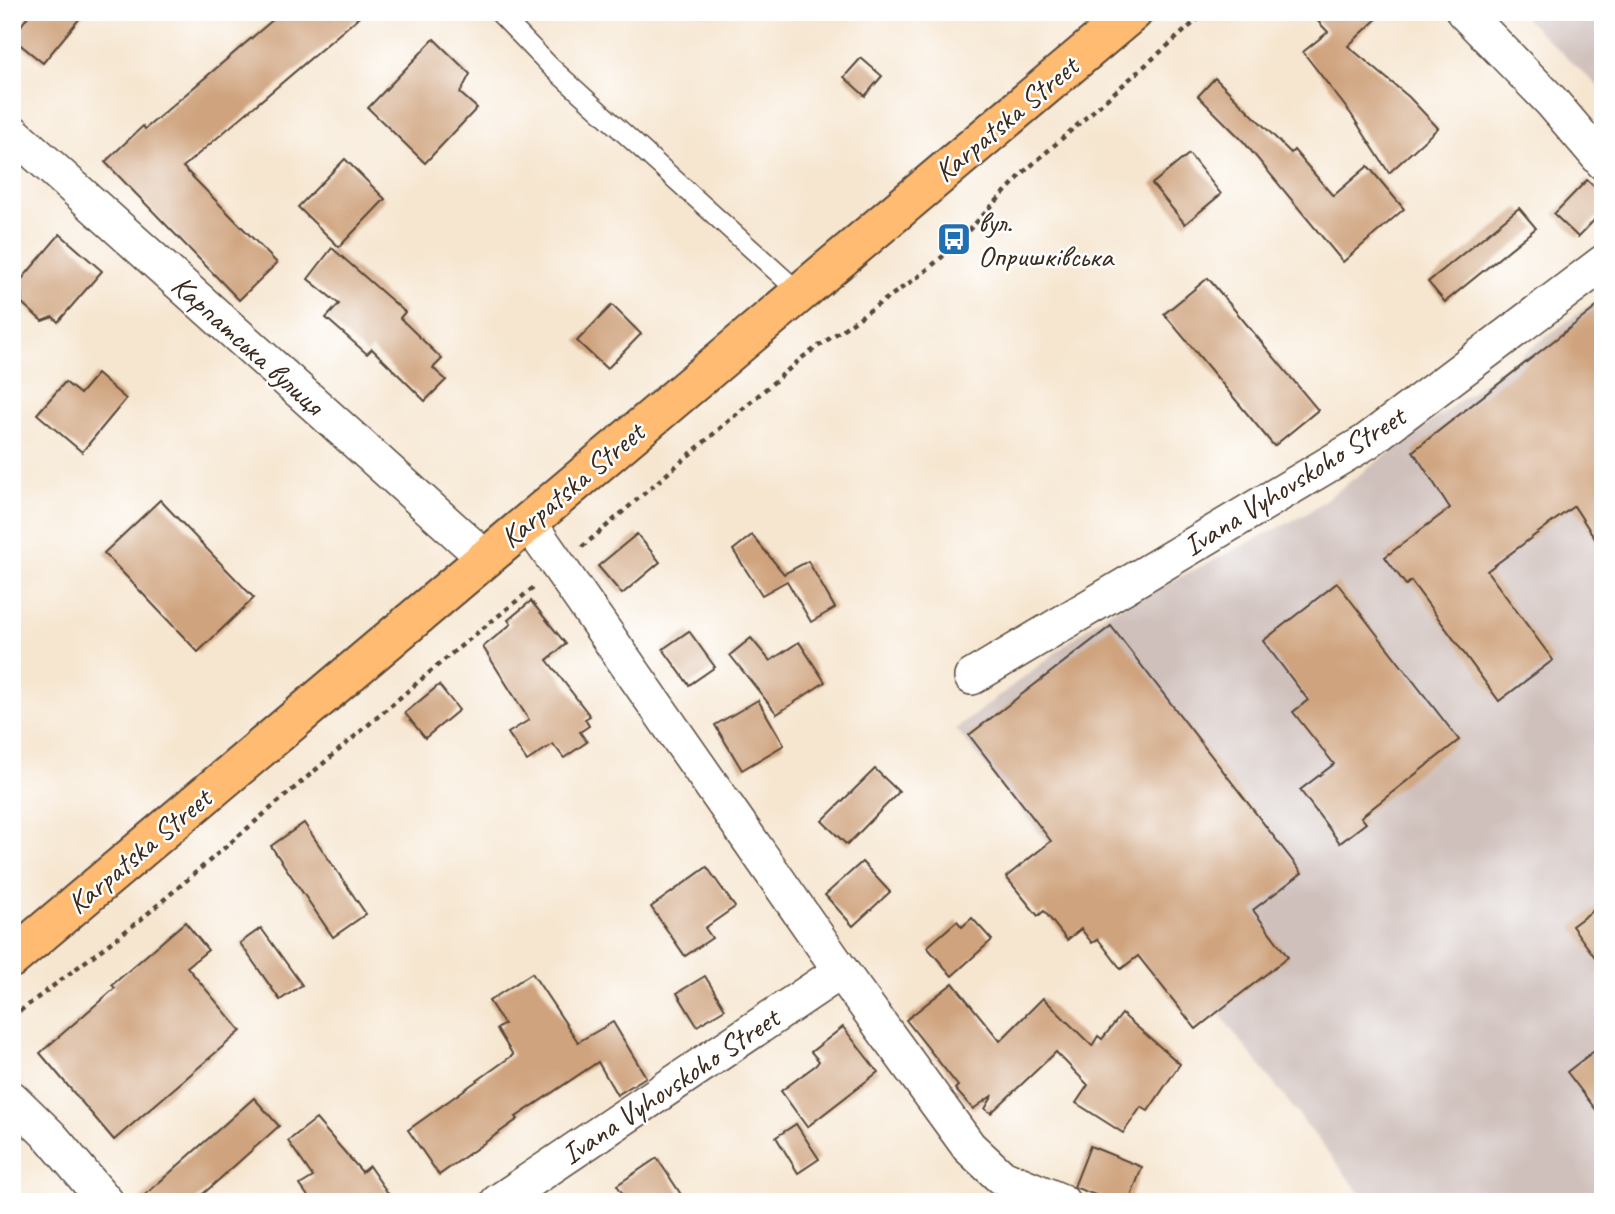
<svg xmlns="http://www.w3.org/2000/svg" width="1615" height="1214" viewBox="0 0 1615 1214" font-family="Caveat,sans-serif">
<rect width="100%" height="100%" fill="#fff"/>
<filter id="ink" filterUnits="userSpaceOnUse"><feTurbulence type="fractalNoise" baseFrequency=".0143" numOctaves="2"/><feDisplacementMap in="SourceGraphic" scale="14" xChannelSelector="R" yChannelSelector="G"/><feConvolveMatrix kernelMatrix="1 2 1 2 8 2 1 2 1" color-interpolation-filters="sRGB"/></filter>
<filter id="wash" filterUnits="userSpaceOnUse"><feTurbulence type="fractalNoise" baseFrequency=".00686" numOctaves="4" result="noise"/><feDisplacementMap in="SourceGraphic" scale="28" xChannelSelector="R" yChannelSelector="G"/><feGaussianBlur stdDeviation="1.57" result="paint"/><feColorMatrix in="noise" values="0 0 0 0 0 0 0 0 0 0 0 0 0 0 0 0 0 1.4 0 .05"/><feComposite in="paint" operator="in"/></filter>
<g filter="url(#wash)">
<rect width="100%" height="100%" fill="#f6e6d0"/>
<g fill="#cfc0bb">
<path d="M1518,12H1603V91Z"/>
<path d="M1603,295V1202H1367L1166,946L1138,955L956,729L1107,613L1306,514Z"/>
</g>
<g id="blocks">
<g fill="#cfa37d">
<path d="M31,12H85L43,63L12,38Z"/>
<path d="M282,12H365L183,167L277,263L239,300L105,162L143,126L145,129Z"/>
<path d="M1309,12H1384L1348,46L1409,97L1438,128L1389,173L1351,114L1303,52L1328,32Z"/>
<path d="M434,39L470,74L460,93L477,108L425,163L368,108Z"/>
<path d="M861,58L882,76L865,96L844,77Z"/>
<path d="M1215,78L1291,153L1294,150L1333,196L1368,166L1404,209L1343,262L1243,141L1198,96Z"/>
<path d="M1189,154L1221,194L1185,224L1152,184Z"/>
<path d="M345,159L385,199L339,247L298,207Z"/>
<path d="M1587,180L1603,195V211L1578,237L1554,214Z"/>
<path d="M1519,208L1536,228L1445,302L1428,282Z"/>
<path d="M60,234L102,271L58,322L53,317L42,321L22,303L21,291L16,286Z"/>
<path d="M332,248L405,312L400,318L442,359L433,368L446,380L425,401L372,349L367,354L326,318L339,304L308,279Z"/>
<path d="M1208,278L1318,410L1274,446L1164,314Z"/>
<path d="M1603,302V551L1574,506L1487,571L1553,660L1499,701L1411,581L1406,585L1385,557L1450,508L1413,451Z"/>
<path d="M612,305L641,334L607,369L577,341Z"/>
<path d="M97,374L126,399L82,452L37,414L65,382L80,394Z"/>
<path d="M160,500L254,598L198,652L104,553Z"/>
<path d="M637,534L660,562L622,594L598,566Z"/>
<path d="M752,535L784,574L808,561L835,608L811,622L787,581L762,595L733,550Z"/>
<path d="M1337,583L1459,740L1361,817L1366,823L1340,843L1300,790L1334,764L1293,712L1308,700L1263,641Z"/>
<path d="M531,601L566,644L547,660L590,716L585,719L589,726L580,732L587,742L564,758L553,744L527,761L508,733L529,720L483,647L511,624L508,620Z"/>
<path d="M1111,626L1302,873L1253,910L1288,957L1196,1029L1138,956L1121,969L1098,939L1092,943L1081,929L1067,940L1044,911L1038,916L1006,877L1051,841L969,735Z"/>
<path d="M689,631L715,667L689,685L663,649Z"/>
<path d="M751,638L770,661L799,642L825,682L777,714L730,655Z"/>
<path d="M439,685L459,710L425,738L405,713Z"/>
<path d="M758,700L784,745L742,770L715,725Z"/>
<path d="M875,769L899,792L847,845L822,821Z"/>
<path d="M304,823L366,914L333,937L271,846Z"/>
<path d="M862,862L890,892L853,926L825,895Z"/>
<path d="M707,867L735,907L705,928L712,938L685,956L651,907Z"/>
<path d="M1603,903V968L1572,926Z"/>
<path d="M972,918L992,940L952,976L927,947L957,921L962,927Z"/>
<path d="M185,922L208,950L187,967L241,1031L114,1140L40,1053L115,988L112,985Z"/>
<path d="M261,928L302,985L280,1000L240,943Z"/>
<path d="M532,973L578,1042L613,1022L646,1077L617,1095L598,1062L516,1117L518,1119L439,1175L408,1130L513,1055L497,1029L504,1024L489,1001Z"/>
<path d="M705,976L725,1009L697,1026L677,993Z"/>
<path d="M953,983L1000,1041L1043,998L1092,1046L1098,1036L1102,1039L1122,1014L1180,1064L1148,1111L1141,1107L1123,1133L1076,1103L1088,1085L1056,1052L991,1113L985,1109L993,1095L973,1109L955,1089L958,1086L906,1020Z"/>
<path d="M843,1027L878,1072L807,1127L781,1091L816,1065L819,1061L811,1052Z"/>
<path d="M1603,1044V1119L1567,1072Z"/>
<path d="M254,1098L279,1126L194,1202H137Z"/>
<path d="M316,1119L362,1172L369,1166L394,1202H312L300,1185L313,1177L288,1141Z"/>
<path d="M796,1124L819,1159L798,1173L776,1137Z"/>
<path d="M1090,1146L1142,1167L1129,1202H1114L1074,1187Z"/>
<path d="M657,1158L686,1202H628L617,1185Z"/>
</g>
</g>
</g>
<g filter="url(#ink)">
<use href="#blocks" fill-opacity="0" stroke="#574639" stroke-width="2"/>
<g fill="none" stroke-linecap="round" stroke-linejoin="round">
<g stroke="#574639" stroke-width="21">
<path id="service" d="M498,12L551,67L800,293"/>
</g>
<g stroke="#574639" stroke-width="38">
<g id="minor">
<path d="M1464,12L1551,101L1603,162"/>
<path d="M12,132L485,558"/>
<path d="M528,522L841,971L969,1147L1000,1176L1062,1202"/>
<path d="M972,677L1366,442L1603,263"/>
<path d="M12,1099L51,1137L106,1202"/>
<path d="M498,1202L841,971"/>
</g>
</g>
<g stroke="#574639" stroke-width="42">
<path id="primary" d="M12,958L1133,12"/>
</g>
<g stroke="#574639" stroke-width="4.5" stroke-dasharray="5 5" stroke-linecap="butt">
<path d="M582,547L803,357L922,274L948,252L1025,171L1206,12"/>
<path d="M12,1017L139,921L451,654L533,588"/>
</g>
<use href="#service" stroke="#fff" stroke-width="18"/>
<use href="#minor" stroke="#fff" stroke-width="35"/>
<use href="#primary" stroke="#febb71" stroke-width="38"/>
</g>
</g>
<defs>
<g id="bus-square" transform="scale(1.75)"><rect x="-9" y="-9" width="18" height="18" rx="4" fill="#1f6fb2" stroke="#fff"/><path d="M-5-6H5V4H4V6H2V4H-2V6H-4V4H-5ZM-3.5-4V0h7V-4ZM-3.5 1.2v1.5H-2V1.2ZM2 1.2v1.5H3.5V1.2Z" fill="#fff"/></g>
</defs>
<g fill-rule="evenodd">
<use href="#bus-square" x="954" y="239"/>
</g>
<g text-anchor="middle" stroke-width="5" stroke-linejoin="round" paint-order="stroke">
<g font-size="30" fill="#3b2a1e" stroke="#fff">
<text transform="translate(1006 119) rotate(-40)" y="10">Karpatska Street</text>
<text transform="translate(248 345) rotate(42)" y="10">Карпатська вулиця</text>
<text transform="translate(1294 481) rotate(-32)" y="10">Ivana Vyhovskoho Street</text>
<text transform="translate(572 485) rotate(-40)" y="10">Karpatska Street</text>
<text transform="translate(139 851) rotate(-40)" y="10">Karpatska Street</text>
<text transform="translate(670 1086) rotate(-34)" y="10">Ivana Vyhovskoho Street</text>
</g>
<g font-size="30" fill="#3b2a1e" stroke="#fff" text-anchor="start">
<text x="978" y="232">вул.<tspan x="978" dy="34">Опришківська</tspan></text>
</g>
</g>
<rect width="1615" height="1214" fill="none" stroke="#fff" stroke-width="42"/>
</svg>
